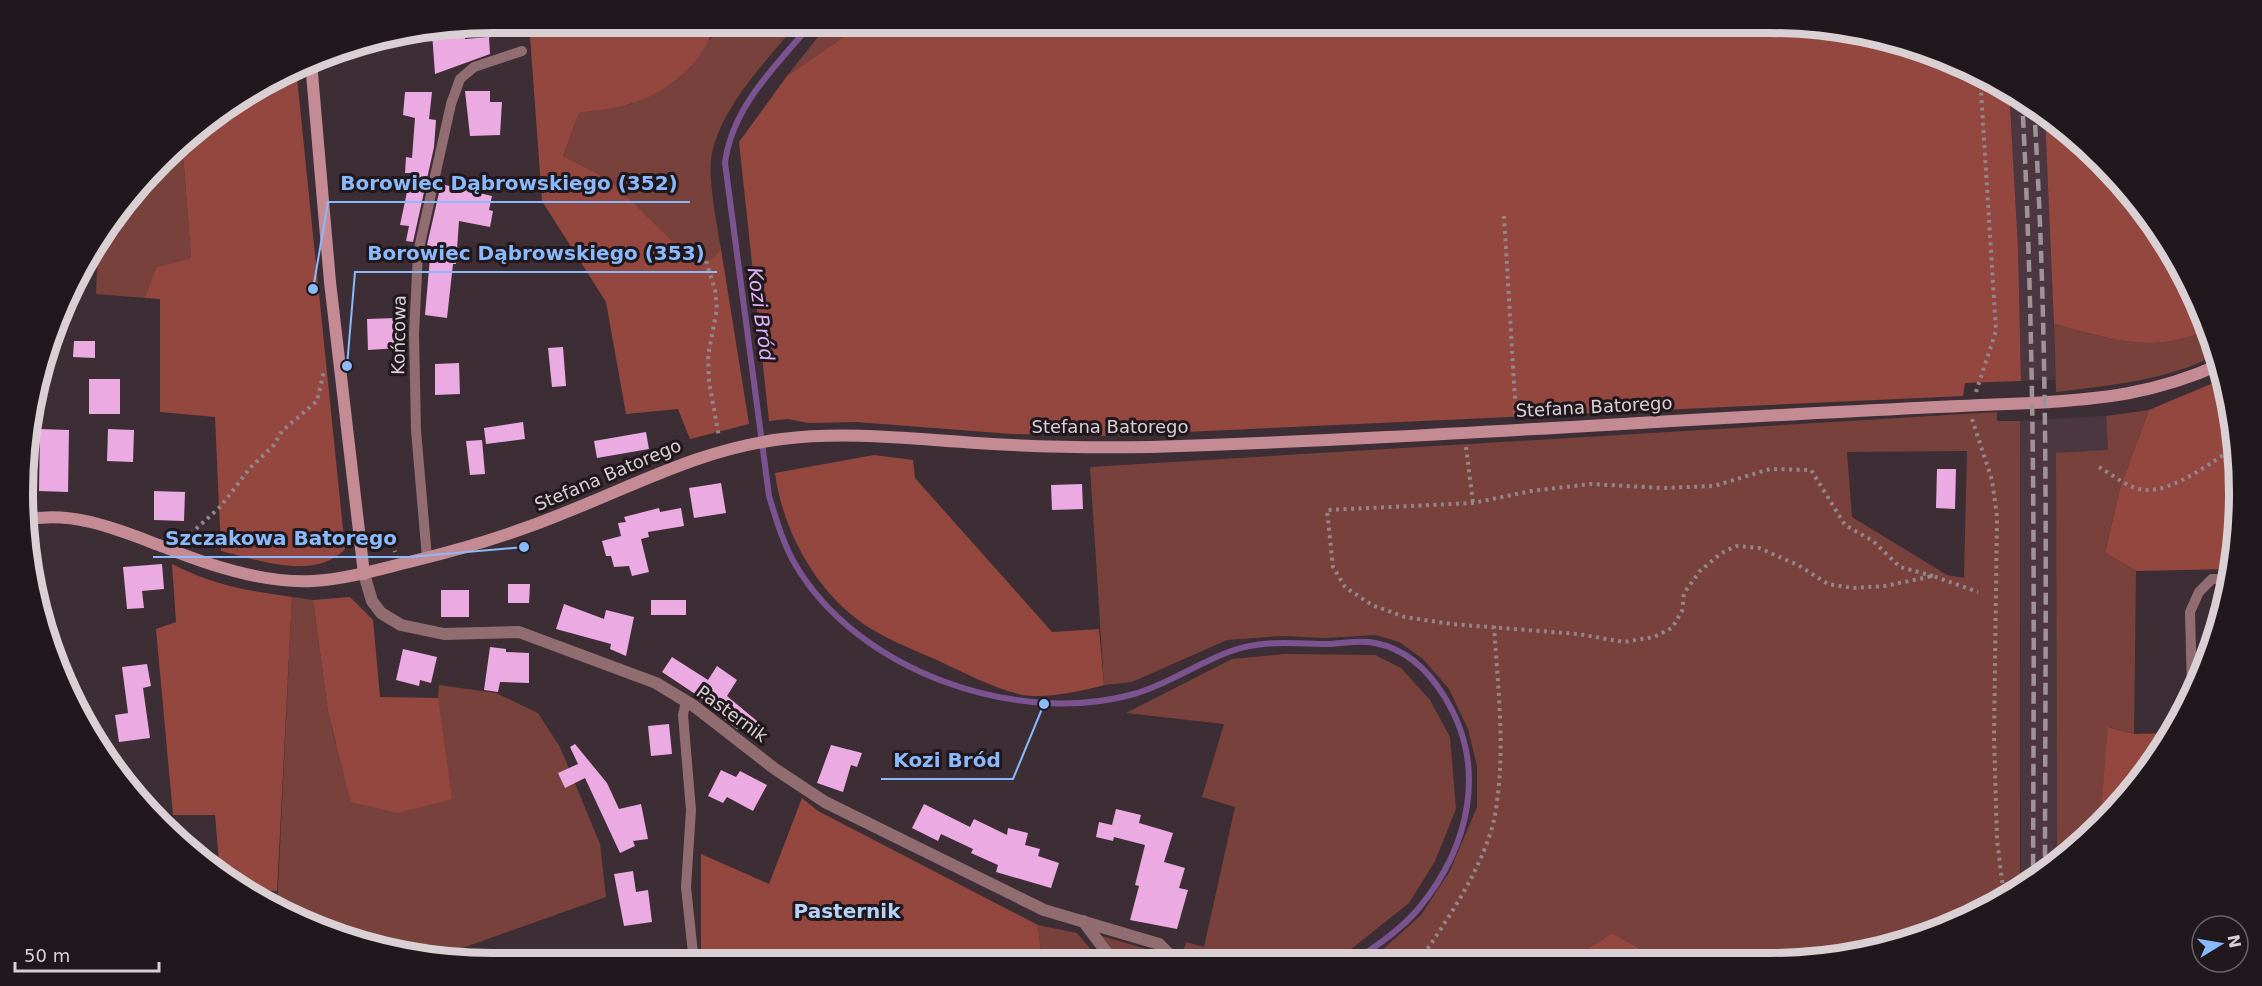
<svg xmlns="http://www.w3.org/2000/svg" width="2262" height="986" viewBox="0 0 2262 986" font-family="'DejaVu Sans',sans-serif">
<rect width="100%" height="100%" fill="#3d2e35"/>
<g fill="#4c3640">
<path d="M2009,89L2045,115L2052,247L2055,380L2021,381L2018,247Z"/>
<path d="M2106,416L2108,451L2056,454L2057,862L2021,886L2020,421Z"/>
</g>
<g fill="#79413b" fill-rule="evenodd">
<path d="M713,23H797C767,61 723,104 712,153C707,177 717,224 721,249L712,259L696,264L610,180L563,156L579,113L632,104L712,37Z"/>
<path d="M829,23H864L787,76Z"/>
<path d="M182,140L191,258L156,267L145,298L96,294L98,242Z"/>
<path d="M2054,324C2110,338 2152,356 2208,329L2217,354C2168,381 2110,385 2056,392Z"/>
<path d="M2149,410L2121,485L2105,551L2136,571L2134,734L2109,727L2100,823L2079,847L2057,862L2056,453L2108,450L2106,416Z"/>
<path d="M1997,412V421H2020V886L1977,915L1831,959L1659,960L1612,933L1586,950L1601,960L1370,961L1421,915L1450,871L1477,807V766L1468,729L1449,689L1423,659L1399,642L1376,635L1325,638L1282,636L1227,640L1132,682L1104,685L1090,467ZM1967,451L1964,578L1947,575L1852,517L1847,452Z"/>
<path d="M292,597L313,600L328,712L336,745L438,698L439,685L496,693L538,713L560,747L600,844L606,897L451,952L452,957L341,938L277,909Z"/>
<path d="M1285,654L1375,655L1401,668L1430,700L1450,737L1456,809L1435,861L1409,903L1336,961H1180L1186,942L1204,947L1235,807L1202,797L1224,724L1126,713L1232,659Z"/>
<path d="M1038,925L1077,933L1101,962H1042Z"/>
<path d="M1102,936L1156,952L1161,956L1162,961L1120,962Z"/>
</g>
<g fill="#94473f">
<path d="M529,23H713C710,59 664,95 630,104C614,109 596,110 579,113L563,156L610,180L696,264L712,259L721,249L749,424L690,439L678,409L626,414L606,302L542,201Z"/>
<path d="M864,23H1769L1921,48L2009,89L2018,247L2021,381L1965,383L1963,396L1098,436L1012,434L856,422L808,423L788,419L769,421L739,142L787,76Z"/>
<path d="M296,68L345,549C316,581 257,560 221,551L215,417L160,412V299L145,298L156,267L191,258L182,140L258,85Z"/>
<path d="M2045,115C2121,169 2175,241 2208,329C2152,356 2110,338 2054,324Z"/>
<path d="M2225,378L2239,463L2235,555L2232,569L2136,571L2105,552L2121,485L2149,410Z"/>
<path d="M874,455L913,460L915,478L1052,632L1099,629L1104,685C1082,691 1047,699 1023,695C995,689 965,673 939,661C917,651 893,642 873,630C819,598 783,533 775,473Z"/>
<path d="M172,564C216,586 244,590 292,597L277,891L242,889L220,873L215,815H173L156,629L176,622Z"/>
<path d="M350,597L373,620L380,697L438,698L452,799L398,813L351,802L328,712L313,600Z"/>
<path d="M2108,727L2134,734L2171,733L2160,755L2100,823Z"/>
<path d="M802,798L818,811L1038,925L1042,962L701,963V854L769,884Z"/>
<path d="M1612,933L1659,960H1601L1586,950Z"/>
</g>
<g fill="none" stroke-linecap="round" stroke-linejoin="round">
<path stroke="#7b5391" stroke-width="6" d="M812,23C777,65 732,106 725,163L769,496C776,519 783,543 795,564C857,671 1017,727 1134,694C1167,685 1198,663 1231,651C1264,639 1296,644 1331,644C1345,643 1361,640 1375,643C1406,649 1428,670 1444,696C1488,766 1470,846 1419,908C1403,928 1376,946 1354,961"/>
</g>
<g fill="#ebaae2">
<path d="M464,27L465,39L489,37L490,54L435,74L432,33Z"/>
<path d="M465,91H490V102H502L500,135L470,136Z"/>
<path d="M405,92H432L429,119L436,120L434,147L413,242L406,241L409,226L400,225L411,173H405L406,157L412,158L415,118L403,115Z"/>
<path d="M441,184L492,196L489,210L493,211L490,227L459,221L456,264H453L447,318L425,315L431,246L427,245Z"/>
<path d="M396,318L398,348L368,350L367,319Z"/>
<path d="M74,341H95V358L73,357Z"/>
<path d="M563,347L566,386L552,387L548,348Z"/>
<path d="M459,363L460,394L435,395V364Z"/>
<rect x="89" y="379" width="31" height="35"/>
<path d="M523,422L525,439L486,444L484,428Z"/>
<path d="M40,429L69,430L68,492L39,491Z"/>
<path d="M108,429L134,430L133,462L107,461Z"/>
<path d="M646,432L649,449L597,458L594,441Z"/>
<path d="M482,440L485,474L470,475L466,441Z"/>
<path d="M1937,469H1956L1955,509L1936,508Z"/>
<path d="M721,483L726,513L694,518L689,488Z"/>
<path d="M1082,484L1083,509L1052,510L1051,485Z"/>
<path d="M154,491L185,492L184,521L154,520Z"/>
<path d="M659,508L660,512L681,508L684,526L648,532L649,537L641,539L649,572L632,576L629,566L614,567L611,556H606L602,541L621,536L618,523L626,522L624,517Z"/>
<path d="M162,564L164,589L142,591L144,608L127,609L123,567Z"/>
<path d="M508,584H530L529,603H508Z"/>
<rect x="441" y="590" width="28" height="27"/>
<rect x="651" y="600" width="35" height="15"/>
<path d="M564,604L604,619L606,610L634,617L626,656L610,649L611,644L556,629Z"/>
<path d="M490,647L506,649V652L529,653V683L500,682L498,692L484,690Z"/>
<path d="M403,649L437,657L431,683L420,680L419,686L396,680Z"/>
<path d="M672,657L708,680L717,666L737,680L727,696L763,726L756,735L741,724L737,729L723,718L727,715L662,672Z"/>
<path d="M147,664L151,686L143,688L150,738L119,742L115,715L128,713L122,667Z"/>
<path d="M669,724L672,754L651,756L648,726Z"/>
<path d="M575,744L607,783L619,809L641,804L648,839L633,841L635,846L620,853L585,778L565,788L558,773L578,764L570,747Z"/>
<path d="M831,745L862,753L857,767L851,765L843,792L817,783Z"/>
<path d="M721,770L736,777L740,771L767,785L753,811L727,797L723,803L708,796Z"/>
<path d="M924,804L970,827L974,819L1007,835L1008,828L1028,833L1025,845L1040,849L1038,856L1059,863L1051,888L996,872L998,865L971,853L973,849L941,834L938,841L912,828Z"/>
<path d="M1116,809L1141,815L1139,823L1173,833L1164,862L1185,868L1179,888L1188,890L1177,929L1130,920L1139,886L1135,885L1145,845L1114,837L1113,841L1096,837L1099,822L1112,825Z"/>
<path d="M633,871L636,892L648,890L652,922L624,926L614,874Z"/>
</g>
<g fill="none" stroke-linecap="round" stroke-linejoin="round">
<g stroke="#92868b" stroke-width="4" stroke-dasharray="3 4.5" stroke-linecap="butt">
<path d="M1504,216L1516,416"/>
<path d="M706,261L715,290L717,309L708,356L709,382L719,437"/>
<path d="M1976,392L1996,331L1980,75"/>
<path d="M1972,419L1992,480L1997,516L1994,737L1997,840L2004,897"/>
<path d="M1466,447L1473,503"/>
<path d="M2099,467C2113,475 2129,489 2145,490C2172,492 2213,462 2236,446"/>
<path d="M375,534L384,540H392L395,552"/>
<path d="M185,539L221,506L250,468L274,445L282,431L317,401L324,371"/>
<path d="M1933,576L1900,567L1873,541L1845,525L1811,470L1770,469L1714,486L1663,488L1591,484L1531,491L1473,503L1327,510L1333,567L1345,587L1372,605L1405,617L1451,624L1578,634L1624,642L1654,637L1672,628L1682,611L1684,593L1700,571L1720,554L1736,546L1759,548L1798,565L1828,584L1853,588L1885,586L1933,576L1978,592"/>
<path d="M1419,961C1447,921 1486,863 1495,815C1506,753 1498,688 1494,626"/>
</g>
<g stroke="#916c71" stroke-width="10">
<path d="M427,558L416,430L414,334L418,253L451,104L460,79L474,67L522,51"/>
<path d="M2192,691L2190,612L2199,592L2212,579H2230"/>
<path d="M686,701L683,715L691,810L686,887L694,963"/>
</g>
<g stroke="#916c71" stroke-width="12">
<path d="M364,574L372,601L381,613L401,625L444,634L519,632L656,683L694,706L775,769L825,802L1044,910L1159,944L1170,955L1169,961"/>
<path d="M1083,921L1114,962"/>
</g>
<g stroke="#c58b94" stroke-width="12">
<path d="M311,62L330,282L364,574"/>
<path d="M25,520C74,510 119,530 164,547C208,565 264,584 313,581C347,579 380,569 413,561C467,548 519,532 569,511C642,482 703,449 782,439C847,431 912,439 976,443C1035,447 1092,448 1151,447C1445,438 1738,414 2032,403C2103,399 2154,394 2221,364"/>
</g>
<g stroke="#9f9398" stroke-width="4.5" stroke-dasharray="12 6" stroke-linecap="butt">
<path d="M2022,98C2036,358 2034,618 2033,878"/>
<path d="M2034,107C2050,361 2045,616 2045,870"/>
</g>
</g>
<g text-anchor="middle" stroke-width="6" stroke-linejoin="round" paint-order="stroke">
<g font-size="18" fill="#dad0d4" stroke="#20181c">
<text transform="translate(399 335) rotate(-89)" y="6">Końcowa</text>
<text transform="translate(1594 407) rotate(-3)" y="6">Stefana Batorego</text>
<text x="1110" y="433">Stefana Batorego</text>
<text transform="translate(608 475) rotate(-23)" y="6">Stefana Batorego</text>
<text transform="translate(732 714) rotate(36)" y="6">Pasternik</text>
</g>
<g font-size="20" font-style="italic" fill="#deb1f8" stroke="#20181c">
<text transform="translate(761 314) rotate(82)" y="7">Kozi Bród</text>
</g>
<g font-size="20" font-weight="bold" fill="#b6d1f6" stroke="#20181c">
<text x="847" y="918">Pasternik</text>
</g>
</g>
<path d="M0 0H2262V986H0ZM493 33H1769A460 460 0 0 1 2229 493V493A460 460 0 0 1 1769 953H493A460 460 0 0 1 33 493V493A460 460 0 0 1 493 33Z" fill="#20181c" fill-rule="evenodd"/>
<path fill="none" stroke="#dad0d4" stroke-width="8" d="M493 33H1769A460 460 0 0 1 2229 493V493A460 460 0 0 1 1769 953H493A460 460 0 0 1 33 493V493A460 460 0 0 1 493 33Z"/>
<path fill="none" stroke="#8abafc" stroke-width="2" d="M313 289L328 202H690M347 366L355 272H717M524 547L409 557H153M1044 704L1013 779H881"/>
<g fill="#8abafc" stroke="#20181c" stroke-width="2">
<circle cx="313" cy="289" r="6"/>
<circle cx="347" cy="366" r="6"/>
<circle cx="524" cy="547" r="6"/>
<circle cx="1044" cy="704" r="6"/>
</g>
<g font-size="20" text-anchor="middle" font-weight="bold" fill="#8abafc" stroke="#20181c" stroke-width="6" stroke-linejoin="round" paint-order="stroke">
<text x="509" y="190">Borowiec Dąbrowskiego (352)</text>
<text x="536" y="260">Borowiec Dąbrowskiego (353)</text>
<text x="281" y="545">Szczakowa Batorego</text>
<text x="947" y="767">Kozi Bród</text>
</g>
<g transform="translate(2220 944) rotate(79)"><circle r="28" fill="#20181c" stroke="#6a6266" stroke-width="1.5"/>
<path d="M0-4.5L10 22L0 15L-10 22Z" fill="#8abafc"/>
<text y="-9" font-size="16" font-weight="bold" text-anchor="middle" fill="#dad0d4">N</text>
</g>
<path d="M15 962v9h144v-9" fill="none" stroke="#dad0d4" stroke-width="3"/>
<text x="24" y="962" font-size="18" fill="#dad0d4" stroke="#20181c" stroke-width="4.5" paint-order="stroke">50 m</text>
</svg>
